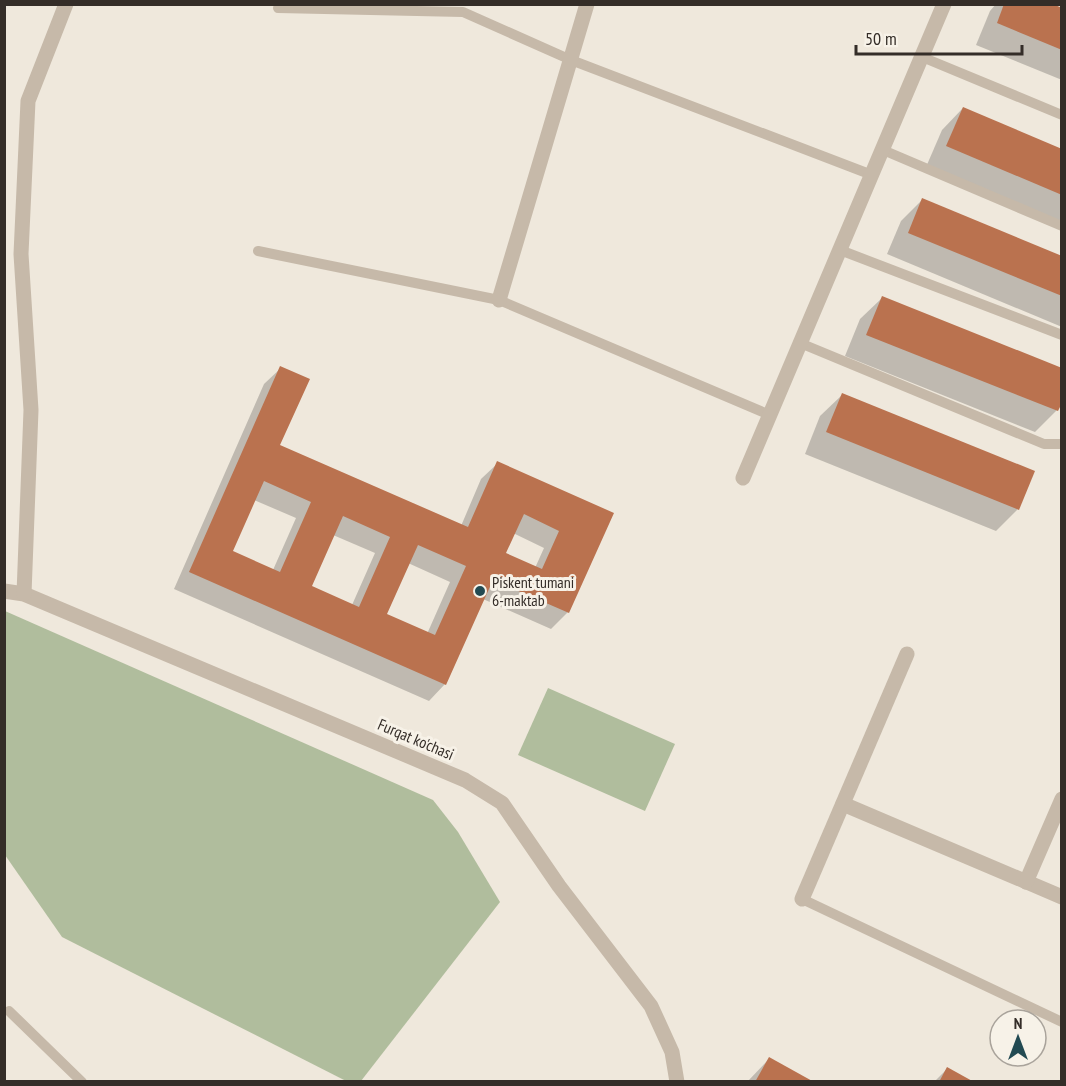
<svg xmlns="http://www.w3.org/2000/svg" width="1066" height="1086" viewBox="0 0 1066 1086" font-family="'PT Sans Narrow',sans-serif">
<rect width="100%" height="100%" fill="#efe8dc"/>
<g fill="#b0bd9d">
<path d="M5,611L433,800L458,832L500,902L361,1081H346L62,937L5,855Z"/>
<path d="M548,688L675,744L645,811L518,755Z"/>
</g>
<g fill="#0003" fill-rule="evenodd">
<path d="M996,4H1049L1062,10V80L976,45L990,11Z"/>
<path d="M963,108L1062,150V226L926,167L942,130Z"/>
<path d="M922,200L1062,257V327L887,254L901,221Z"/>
<path d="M882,298L1057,410L1035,432L845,356L860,319Z"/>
<path d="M281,368L279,446L461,526L481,479L498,463L612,513L568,612L551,629L483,599L445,684L429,701L174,589L264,384ZM254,500L296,518L273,570L231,552ZM513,533L544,548L535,568L504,553ZM333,535L375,553L352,605L310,586ZM408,563L450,582L427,634L385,615Z"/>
<path d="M842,395L1033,472L1017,510L996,531L805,454L820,416Z"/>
<path d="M769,1059L811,1082H747Z"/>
<path d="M947,1069L971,1082H934Z"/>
</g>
<g fill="#ba724f" fill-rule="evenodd">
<path d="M1004,4H1053L1062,8V50L997,23Z"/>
<path d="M963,107L1062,149V195L946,146Z"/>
<path d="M922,198L1062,256V296L908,233Z"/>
<path d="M882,296L1062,368V403L1058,411L866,335Z"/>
<path d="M280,366L310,379L280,445L468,527L497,461L614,513L569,613L493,580L446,685L189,572ZM264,481L311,502L280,572L233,551ZM524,514L559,531L542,569L506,553ZM343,516L390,537L359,607L312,586ZM418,545L466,566L435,635L387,614Z"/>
<path d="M842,393L1035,471L1019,510L826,432Z"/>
<path d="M769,1057L814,1082H755Z"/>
<path d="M947,1067L974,1082H939Z"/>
</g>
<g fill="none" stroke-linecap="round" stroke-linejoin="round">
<g stroke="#c6b9a9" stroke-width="10">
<path d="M278,8L463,12L571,60L872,175"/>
<path d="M922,57L1062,115"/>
<path d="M883,150L1062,226"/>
<path d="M840,250L1062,335"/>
<path d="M258,251L499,300L770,415"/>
<path d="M800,343L1044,444H1062"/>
<path d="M802,899L1062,1022"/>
<path d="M9,1011L82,1082"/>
</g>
<g stroke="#c6b9a9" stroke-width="15">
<path d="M499,300L587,4"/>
<path d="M743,478L944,4"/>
<path d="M4,591L24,594L465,780L502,803L559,886L651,1006L672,1052L677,1082"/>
<path d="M24,594L31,410L21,254L28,101L66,4"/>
<path d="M843,804L1062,897"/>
<path d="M1026,882L1062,799"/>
<path d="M802,899L907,654"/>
</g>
</g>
<circle fill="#224a52" stroke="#f7f2e8" stroke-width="2" cx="480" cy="591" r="6"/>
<g text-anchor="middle" stroke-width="6" stroke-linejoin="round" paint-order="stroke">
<g font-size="16" fill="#342d28" stroke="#f7f2e8" text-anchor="start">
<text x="492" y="588">Piskent tumani<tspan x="492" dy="18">6-maktab</tspan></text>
</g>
<g font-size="16" fill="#342d28" stroke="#f7f2e8">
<text transform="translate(416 739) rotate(23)" y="6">Furqat ko'chasi</text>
</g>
</g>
<rect width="1066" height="1086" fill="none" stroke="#342d28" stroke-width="12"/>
<g transform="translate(1018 1038)"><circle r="28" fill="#f7f2e8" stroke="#a9a39b" stroke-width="1.5"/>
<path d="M0-4.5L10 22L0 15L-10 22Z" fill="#224a52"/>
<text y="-9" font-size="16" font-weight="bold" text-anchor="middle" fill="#342d28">N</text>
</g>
<path d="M856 45v9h166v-9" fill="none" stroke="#342d28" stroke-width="3"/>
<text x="865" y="45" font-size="18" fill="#342d28" stroke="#f7f2e8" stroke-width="4.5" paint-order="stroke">50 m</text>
</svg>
